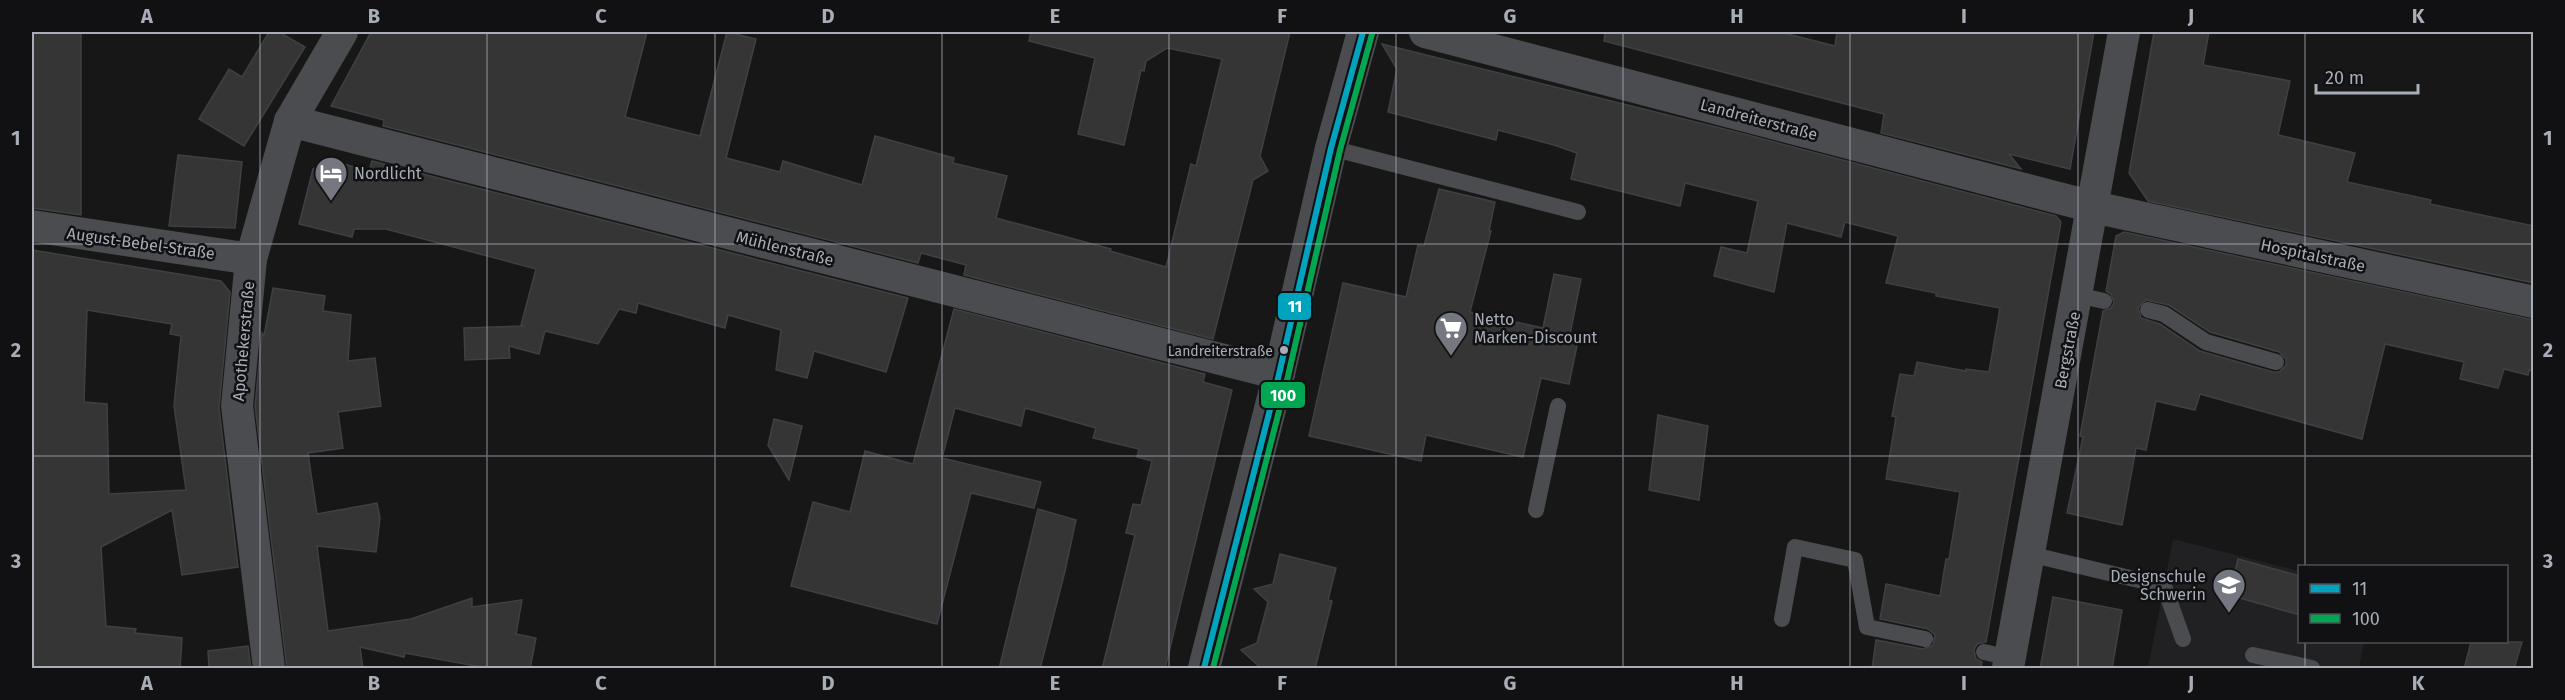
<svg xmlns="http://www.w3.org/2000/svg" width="2565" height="700" viewBox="0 0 2565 700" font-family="'Fira Sans',sans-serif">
<rect width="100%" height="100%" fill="#171717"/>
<path fill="#212123" d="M2173,539L2299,571L2300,642H2364L2359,668H2148Z"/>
<g fill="#353536" stroke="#3f4043" stroke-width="1.5" fill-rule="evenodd">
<path d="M32,32H81V215L32,208Z"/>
<path d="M269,32H279L305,47L244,146L199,119L229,69L242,77Z"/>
<path d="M371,32H647L625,117L700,136L727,32L756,39L726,158L780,172L783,161L862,185L875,136L954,158L953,163L1007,176L996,218L1111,249L1110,251L1166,267L1191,164L1196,166L1222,59L1167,48L1146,61L1144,71L1141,70L1124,145L1078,134L1095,58L1029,41L1031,32H1290L1260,156L1268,171L1253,180L1213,339L964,275L966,265L921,253L918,263L383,126L384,120L331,106Z"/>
<path d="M1605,32H1780L1835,46L1837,32H2094L2070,169L2009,154L2021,169L1881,133L1884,114L1604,41Z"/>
<path d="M2154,32H2209L2203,65L2290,81L2278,135L2355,153L2347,182L2431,200L2430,204L2534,226V283L2148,201L2129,173Z"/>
<path d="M1382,44L1744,134L2056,216L2061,222L1986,642L1977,644L1974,650L1976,659L1982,662L1981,669H1872L1876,640L1923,649L1933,645L1935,635L1928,629L1880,619L1886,584L1940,596L1946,559H1949L1960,492L1886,479L1896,417L1892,416L1900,374L1914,376L1917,362L1966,371V369L1989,372L2000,308L1936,296V293L1886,283L1898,236L1845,222L1841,237L1787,223L1774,292L1714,276L1721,247L1747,253L1758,201L1685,183L1680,206L1571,179L1577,153L1554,145L1498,130L1496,140L1388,112L1397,69Z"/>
<path d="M178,155L242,162L235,228L169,226Z"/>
<path d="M329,160L369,171L372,161L908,298L886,372L814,351L807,378L776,370L781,330L728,315L725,328L638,303L636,313L619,309L598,344L545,331L539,354L509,346L510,358L465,360L464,328L525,326L521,325L536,269L386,229H354L352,237L299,224L313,169Z"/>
<path d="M1439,189L1495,202L1489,231H1491L1470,312L1543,328L1554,274L1581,279L1570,334L1579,336L1569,384L1541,378L1523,457L1426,435L1421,461L1309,436L1343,283L1406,297L1418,245L1424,246Z"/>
<path d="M2124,232L2534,320V371L2529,370L2528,375L2504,369L2498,388L2460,379L2464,362L2385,344L2362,439L2200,394L2195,410L2156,401L2146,450L2136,448L2122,525L2067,513L2083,437L2080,436L2103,311L2111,308L2114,303L2111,294L2106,291L2116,236ZM2146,300L2169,305L2210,332L2279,352L2286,359V365L2279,372H2273L2200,351L2160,324L2141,318L2138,308Z"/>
<path d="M32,250L221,281L230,292L219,408L238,567L182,575L172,510L101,547L106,626L136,629L135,633L182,638L180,669H32ZM87,310L172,324L170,334L181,336L174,406L186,490L109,494L107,404L84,402Z"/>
<path d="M273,288L325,296L323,311L351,315L348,361L375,358L381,406L338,412L343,448L308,453L317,514L377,503L380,518L376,552L317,546L328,631L411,619L472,598V607L522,600L516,634L536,638L530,669H492L405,653L404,657L360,647L363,669H287L255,406L262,333L264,336Z"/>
<path d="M954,309L1205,374L1203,382L1232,390L1165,669H1102L1135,535L1126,533L1133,504L1141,505L1152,461L1137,457L1139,449L1093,438L1096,428L1025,408L1021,426L955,408L942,458L1041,482L1034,508L971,493L937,624L791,586L813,502L850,512L865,451L913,464Z"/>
<path d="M1658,415L1708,426L1699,500L1649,490Z"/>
<path d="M774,419L802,426L789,480L768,445Z"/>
<path d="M1038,509L1076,520L1065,571L1040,669H999Z"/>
<path d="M1280,554L1336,568L1328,600L1332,601L1315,669H1262L1241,650L1257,643L1268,602L1254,589L1273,584Z"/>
<path d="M2238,559L2300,576V615L2229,595Z"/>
<path d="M2053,597L2122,610L2112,669H2040Z"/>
<path d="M2471,642H2522L2514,669H2464Z"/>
<path d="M248,646L251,669H209L208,651Z"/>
</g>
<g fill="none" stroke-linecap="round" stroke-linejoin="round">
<g stroke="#4b4c50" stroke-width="16">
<path d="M1331,148L1578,212"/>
<path d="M2077,295L2104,301"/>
<path d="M2148,310L2164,314L2206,342L2276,362"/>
<path d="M1536,510L1558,406"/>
<path d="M2029,554L2164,586L2183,639"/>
<path d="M1782,619L1795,547L1855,560L1867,627L1925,639"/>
<path d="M1984,652L2010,658"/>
<path d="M2253,655L2312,668"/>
</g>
<g stroke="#4b4c50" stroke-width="32">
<path d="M1425,32L2093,207L2534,302"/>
<path d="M290,121L1279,374"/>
<path d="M32,226L251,259"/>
<path d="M269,668L237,406L251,259L290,121L342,32"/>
<path d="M1204,668L1279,374L1331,148L1363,32"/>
<path d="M2008,668L2124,32"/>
</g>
<g stroke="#111113" stroke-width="10">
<path id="bus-1" d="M1204,668L1279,374L1331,148L1363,32"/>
</g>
<g stroke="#111113" stroke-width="10">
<path id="bus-2" d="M1213,668L1288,376L1340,150L1372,34"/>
</g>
<use href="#bus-1" stroke="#00a3be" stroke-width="6"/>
<use href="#bus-2" stroke="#00a651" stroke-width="6"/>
</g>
<path fill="none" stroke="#a8adb8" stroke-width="1.5" stroke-opacity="0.55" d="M260,32V668M487,32V668M715,32V668M942,32V668M1169,32V668M1396,32V668M1623,32V668M1850,32V668M2078,32V668M2305,32V566M32,244H2534M32,456H2534M2305,642V668"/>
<defs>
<g id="hotel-pin" transform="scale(1.725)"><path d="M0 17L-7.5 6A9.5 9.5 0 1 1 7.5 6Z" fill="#757880" stroke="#111113"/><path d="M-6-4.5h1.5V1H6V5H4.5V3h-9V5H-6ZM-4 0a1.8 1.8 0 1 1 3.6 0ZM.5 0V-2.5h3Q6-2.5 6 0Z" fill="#fff"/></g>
<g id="supermarket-pin" transform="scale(1.725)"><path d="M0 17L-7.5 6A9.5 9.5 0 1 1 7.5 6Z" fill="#757880" stroke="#111113"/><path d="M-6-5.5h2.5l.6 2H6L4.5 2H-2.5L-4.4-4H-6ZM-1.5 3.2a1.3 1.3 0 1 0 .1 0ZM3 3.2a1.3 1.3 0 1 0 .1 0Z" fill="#fff"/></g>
<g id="school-pin" transform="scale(1.725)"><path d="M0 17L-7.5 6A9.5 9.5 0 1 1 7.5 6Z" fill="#757880" stroke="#111113"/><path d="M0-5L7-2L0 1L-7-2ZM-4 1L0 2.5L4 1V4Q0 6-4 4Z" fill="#fff"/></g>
</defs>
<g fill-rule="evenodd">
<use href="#hotel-pin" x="331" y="173"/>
<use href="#supermarket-pin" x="1451" y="328"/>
<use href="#school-pin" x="2229" y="585"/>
</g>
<circle fill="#a8adb8" stroke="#111113" stroke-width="2" cx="1284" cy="350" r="5"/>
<g text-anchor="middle" stroke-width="5" stroke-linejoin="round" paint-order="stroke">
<g font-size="14" fill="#a8adb8" stroke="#111113" text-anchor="end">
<text x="1273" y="356">Landreiterstraße</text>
</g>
<g font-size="16" fill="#a8adb8" stroke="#111113">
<text transform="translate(1759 119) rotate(15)" y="6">Landreiterstraße</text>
<text transform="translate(141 243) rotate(8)" y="6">August-Bebel-Straße</text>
<text transform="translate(785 248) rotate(14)" y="6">Mühlenstraße</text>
<text transform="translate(2313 255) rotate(12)" y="6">Hospitalstraße</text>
<text transform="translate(243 341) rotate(-85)" y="6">Apothekerstraße</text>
<text transform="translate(2067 350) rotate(-79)" y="6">Bergstraße</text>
</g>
<g font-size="16" fill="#a8adb8" stroke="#111113" text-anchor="start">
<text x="354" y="179">Nordlicht</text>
<text x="1474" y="325">Netto<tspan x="1474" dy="18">Marken-Discount</tspan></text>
<text x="2206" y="582" text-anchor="end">Designschule<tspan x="2206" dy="18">Schwerin</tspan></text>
</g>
</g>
<g stroke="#111113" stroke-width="2">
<rect x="1277" y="292" width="35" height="29" rx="6" fill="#00a3be"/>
<rect x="1260" y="381" width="46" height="28" rx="6" fill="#00a651"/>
</g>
<g font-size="16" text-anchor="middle" font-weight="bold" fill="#fff">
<text x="1295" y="312">11</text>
<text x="1283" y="401">100</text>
</g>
<rect width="2565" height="700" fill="none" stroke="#111113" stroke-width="66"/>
<rect x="2298" y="565" width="210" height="78" fill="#111113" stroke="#4d4f55" stroke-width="1.5"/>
<rect x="2310" y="584" width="30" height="9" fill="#00a3be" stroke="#4d4f55" stroke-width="1.5"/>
<text x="2352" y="595" font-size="18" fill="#a8adb8">11</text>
<rect x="2310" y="614" width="30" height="9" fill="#00a651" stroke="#4d4f55" stroke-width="1.5"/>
<text x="2352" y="625" font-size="18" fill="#a8adb8">100</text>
<path d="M2316 84v9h102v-9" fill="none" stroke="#a8adb8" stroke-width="3"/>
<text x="2325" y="84" font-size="18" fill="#a8adb8" stroke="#111113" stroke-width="4.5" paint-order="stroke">20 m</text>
<rect x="33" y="33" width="2499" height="634" fill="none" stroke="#a8adb8" stroke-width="2"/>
<g font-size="20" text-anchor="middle" font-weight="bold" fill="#a8adb8">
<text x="147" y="23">A</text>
<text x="374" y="23">B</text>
<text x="601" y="23">C</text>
<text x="828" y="23">D</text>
<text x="1055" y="23">E</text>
<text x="1282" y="23">F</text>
<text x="1510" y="23">G</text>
<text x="1737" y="23">H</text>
<text x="1964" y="23">I</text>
<text x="2191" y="23">J</text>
<text x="2418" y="23">K</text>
<text x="16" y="145">1</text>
<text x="2548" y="145">1</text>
<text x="16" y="357">2</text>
<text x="2548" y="357">2</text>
<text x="16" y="568">3</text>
<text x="2548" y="568">3</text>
<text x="147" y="690">A</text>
<text x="374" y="690">B</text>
<text x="601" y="690">C</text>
<text x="828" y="690">D</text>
<text x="1055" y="690">E</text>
<text x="1282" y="690">F</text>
<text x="1510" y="690">G</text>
<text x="1737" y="690">H</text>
<text x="1964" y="690">I</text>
<text x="2191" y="690">J</text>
<text x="2418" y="690">K</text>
</g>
</svg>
